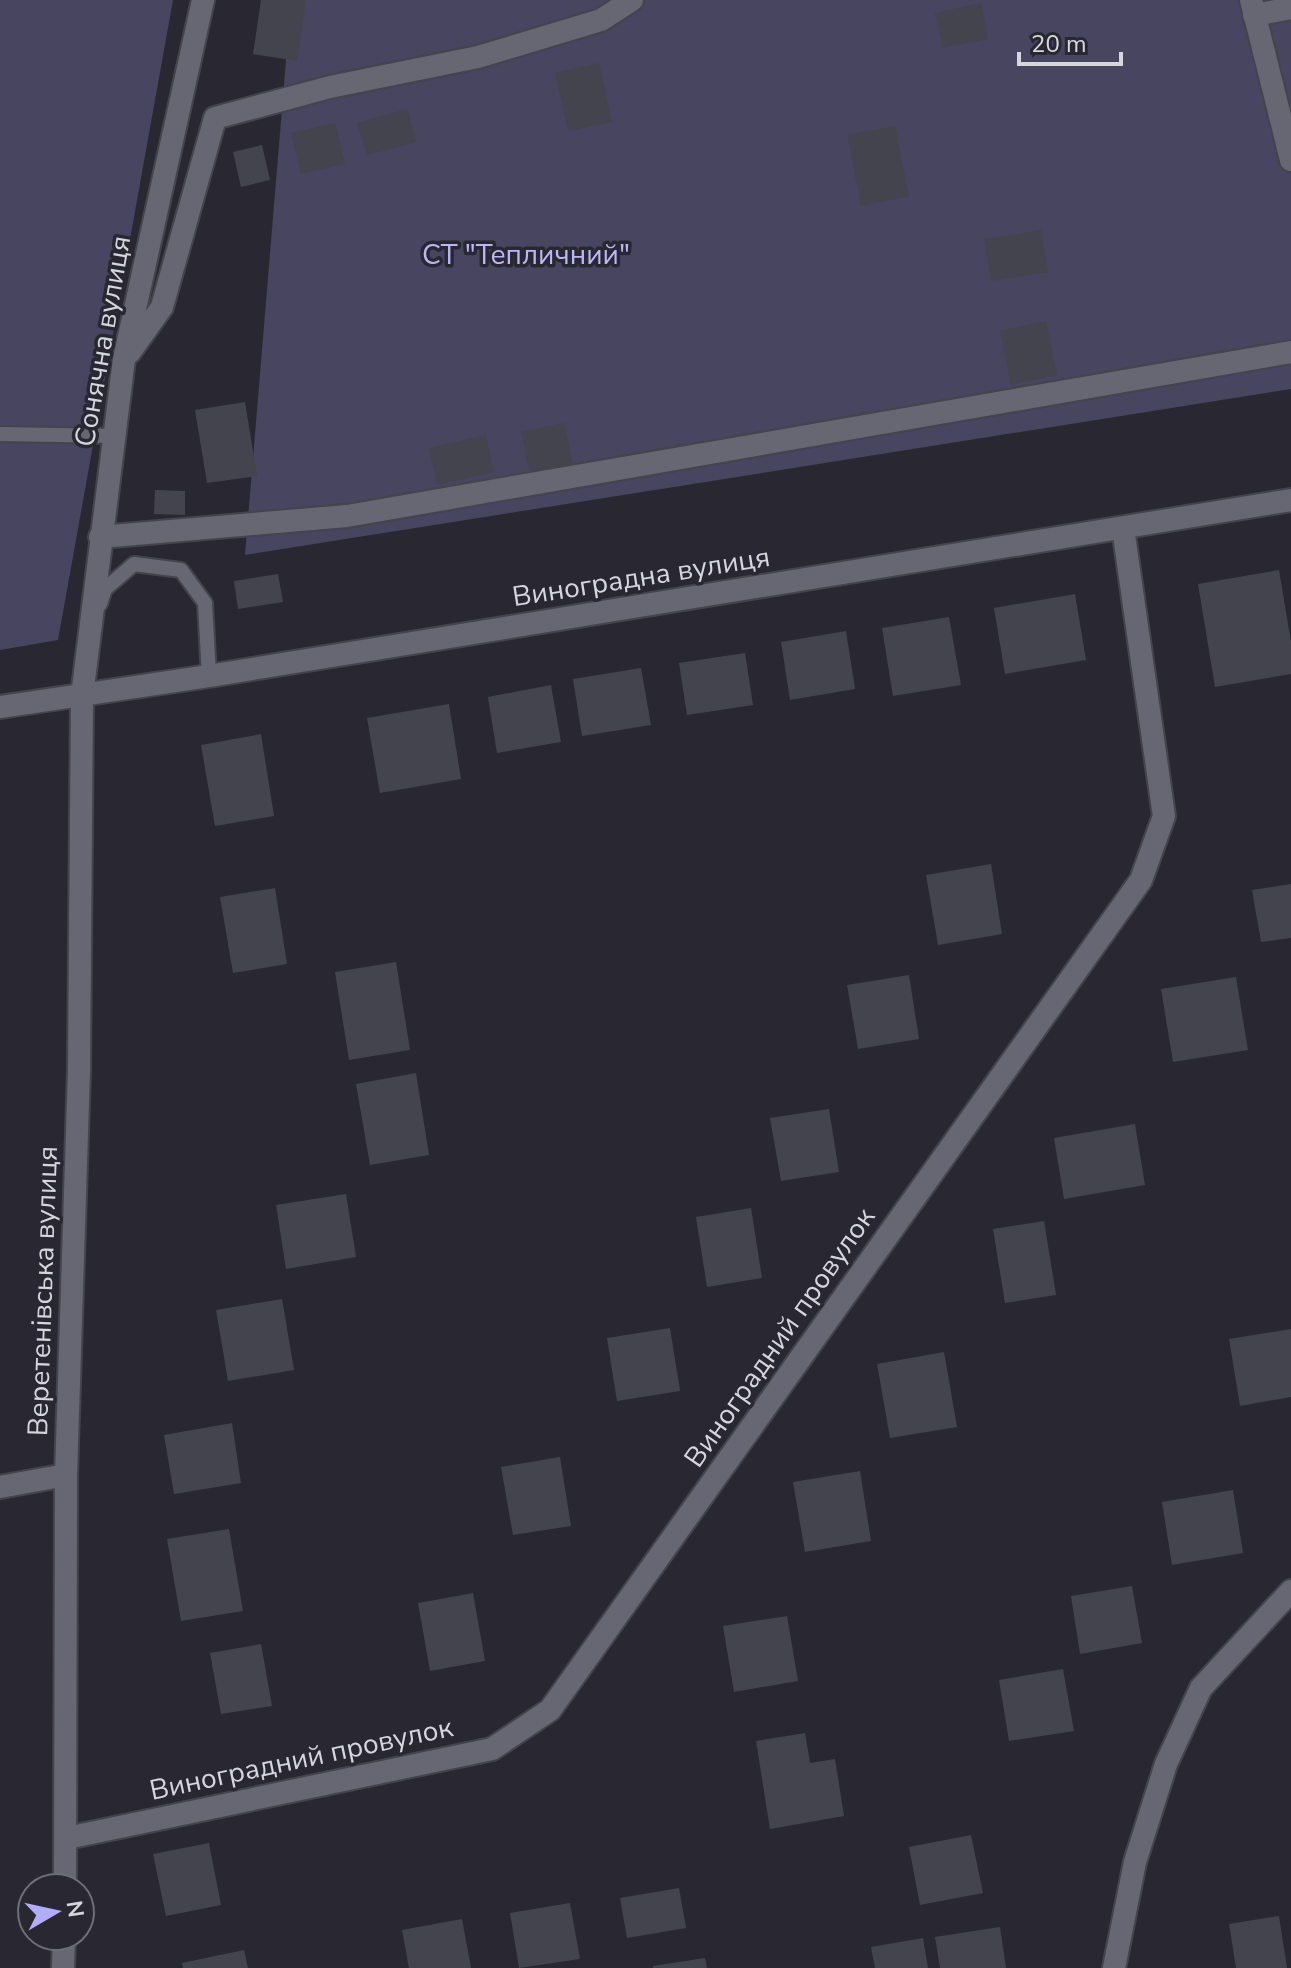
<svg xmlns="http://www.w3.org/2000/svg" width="1291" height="1968" viewBox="0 0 1291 1968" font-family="'Nunito Sans',sans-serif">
<rect width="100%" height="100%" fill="#292832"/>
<g fill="#47455f">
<path d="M0,0H173L58,640L0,650Z"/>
<path d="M291,0H1291V389L245,555Z"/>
</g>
<g fill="#44444e">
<path d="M261,0H306L297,61L253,54Z"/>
<path d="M981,3L988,39L943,48L935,13Z"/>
<path d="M599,63L612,122L568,131L555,73Z"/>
<path d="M407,109L416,142L367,155L357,123Z"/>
<path d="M335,123L345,164L301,174L291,133Z"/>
<path d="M895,126L909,196L861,206L847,135Z"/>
<path d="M262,145L270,180L241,187L233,152Z"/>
<path d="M1041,230L1048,272L991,281L984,239Z"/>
<path d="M1046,321L1057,375L1011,385L1000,331Z"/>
<path d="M245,402L257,476L207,483L195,410Z"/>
<path d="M564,423L573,464L530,473L521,432Z"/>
<path d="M486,435L494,472L437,485L429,448Z"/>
<path d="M155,490L185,491V515L154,514Z"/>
<path d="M1279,570L1291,642V674L1215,687L1198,584Z"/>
<path d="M278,574L283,602L238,609L234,581Z"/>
<path d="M1075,594L1086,660L1005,674L994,608Z"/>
<path d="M949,617L961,685L893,696L882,628Z"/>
<path d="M846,631L855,689L790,700L781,642Z"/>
<path d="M745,653L753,705L687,715L679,663Z"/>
<path d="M641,668L651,725L582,736L573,679Z"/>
<path d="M551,685L561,742L497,753L488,697Z"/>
<path d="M449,704L461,779L380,793L367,718Z"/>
<path d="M261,734L274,816L215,826L201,745Z"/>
<path d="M991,864L1002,934L938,945L926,875Z"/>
<path d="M1291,884V938L1261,942L1252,890Z"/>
<path d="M275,888L287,964L233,973L220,897Z"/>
<path d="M396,962L410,1050L349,1060L335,972Z"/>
<path d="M909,975L919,1039L858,1049L847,985Z"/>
<path d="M1236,977L1248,1050L1173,1062L1161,989Z"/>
<path d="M416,1073L429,1155L370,1165L356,1084Z"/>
<path d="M829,1109L839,1172L781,1181L770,1118Z"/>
<path d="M1135,1124L1145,1185L1064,1199L1054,1138Z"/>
<path d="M346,1194L356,1257L286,1269L276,1205Z"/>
<path d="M751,1208L762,1278L707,1287L696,1217Z"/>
<path d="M1044,1221L1056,1295L1005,1303L993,1229Z"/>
<path d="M282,1299L294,1370L228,1381L216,1310Z"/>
<path d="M670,1328L680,1391L617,1401L607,1338Z"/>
<path d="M1291,1329V1397L1240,1406L1229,1339Z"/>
<path d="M944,1352L957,1427L890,1438L877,1364Z"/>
<path d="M232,1423L241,1483L174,1494L164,1435Z"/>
<path d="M560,1457L571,1526L513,1535L501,1467Z"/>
<path d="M860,1471L871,1541L805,1552L793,1482Z"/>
<path d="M1233,1490L1243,1553L1172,1565L1162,1502Z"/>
<path d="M229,1529L243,1611L181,1621L167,1539Z"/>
<path d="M1132,1586L1142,1643L1080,1654L1071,1596Z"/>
<path d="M473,1593L485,1661L430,1671L418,1603Z"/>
<path d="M787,1616L798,1681L734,1692L723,1626Z"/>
<path d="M261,1644L272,1706L221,1714L210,1653Z"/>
<path d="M1063,1669L1074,1731L1009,1741L999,1680Z"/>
<path d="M805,1733L810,1763L835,1759L844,1816L770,1829L756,1741Z"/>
<path d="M971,1835L983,1893L920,1905L909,1847Z"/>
<path d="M209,1843L221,1905L166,1916L153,1854Z"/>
<path d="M679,1888L686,1928L627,1938L620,1898Z"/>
<path d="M570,1903L580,1959L519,1968L510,1913Z"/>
<path d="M1279,1916L1287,1968H1236L1229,1924Z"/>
<path d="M462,1919L471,1968H409L402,1930Z"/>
<path d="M1000,1927L1006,1968H940L935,1937Z"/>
<path d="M923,1938L928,1968H875L871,1947Z"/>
<path d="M244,1950L248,1968H183L182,1963Z"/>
<path d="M705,1958L707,1968H653V1966Z"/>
</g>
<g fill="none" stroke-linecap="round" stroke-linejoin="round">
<g stroke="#44444d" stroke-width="18">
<g id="service">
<path d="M0,434L114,436"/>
<path d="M100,604L105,589L134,564L181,570L205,603L209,676"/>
</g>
</g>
<g stroke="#44444d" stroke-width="26">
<g id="minor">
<path d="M1251,0L1291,160"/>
<path d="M1254,15L1291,8"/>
<path d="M130,352L162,307L215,118L330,87L478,57L601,20L632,0"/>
<path d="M100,537L347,516L1291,352"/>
<path d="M82,696L124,359L203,0"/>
<path d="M0,707L209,676L1291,500"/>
<path d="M0,1487L66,1475"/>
<path d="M67,1838L492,1749L550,1710L1141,880L1164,816L1123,528"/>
<path d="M1114,1968L1135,1862L1166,1764L1201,1688L1291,1591"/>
</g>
</g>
<g stroke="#44444d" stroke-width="26">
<g id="tertiary">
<path d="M65,1888L66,1475L79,1070L82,696"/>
<path d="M63,1968L64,1936"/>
</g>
</g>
<use href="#service" stroke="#676773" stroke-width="14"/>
<use href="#minor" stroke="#676773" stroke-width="22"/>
<use href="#tertiary" stroke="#676773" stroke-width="22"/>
</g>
<g text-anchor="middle" stroke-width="7" stroke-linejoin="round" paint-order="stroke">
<g font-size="28" fill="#bbb6f7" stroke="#292832">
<text x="526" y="264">СТ "Тепличний"</text>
</g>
<g font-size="28" fill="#d6d6dd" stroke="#292832">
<text transform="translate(102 341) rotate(-80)" y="10">Сонячна вулиця</text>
<text transform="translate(641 576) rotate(-9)" y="10">Виноградна вулиця</text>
<text transform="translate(42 1291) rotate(-88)" y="10">Веретенівська вулиця</text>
<text transform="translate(779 1337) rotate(-55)" y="10">Виноградний провулок</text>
<text transform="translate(301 1758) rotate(-12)" y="10">Виноградний провулок</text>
</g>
</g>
<g transform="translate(56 1912) rotate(81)"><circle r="38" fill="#292832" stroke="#6e6e76" stroke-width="2"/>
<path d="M0-6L14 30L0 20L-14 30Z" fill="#b3adf9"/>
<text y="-12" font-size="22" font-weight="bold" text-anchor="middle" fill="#d6d6dd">N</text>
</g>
<path d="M1019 52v12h102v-12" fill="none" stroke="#d6d6dd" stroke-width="4"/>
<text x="1031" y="52" font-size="24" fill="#d6d6dd" stroke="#292832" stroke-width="6" paint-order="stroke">20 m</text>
</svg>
